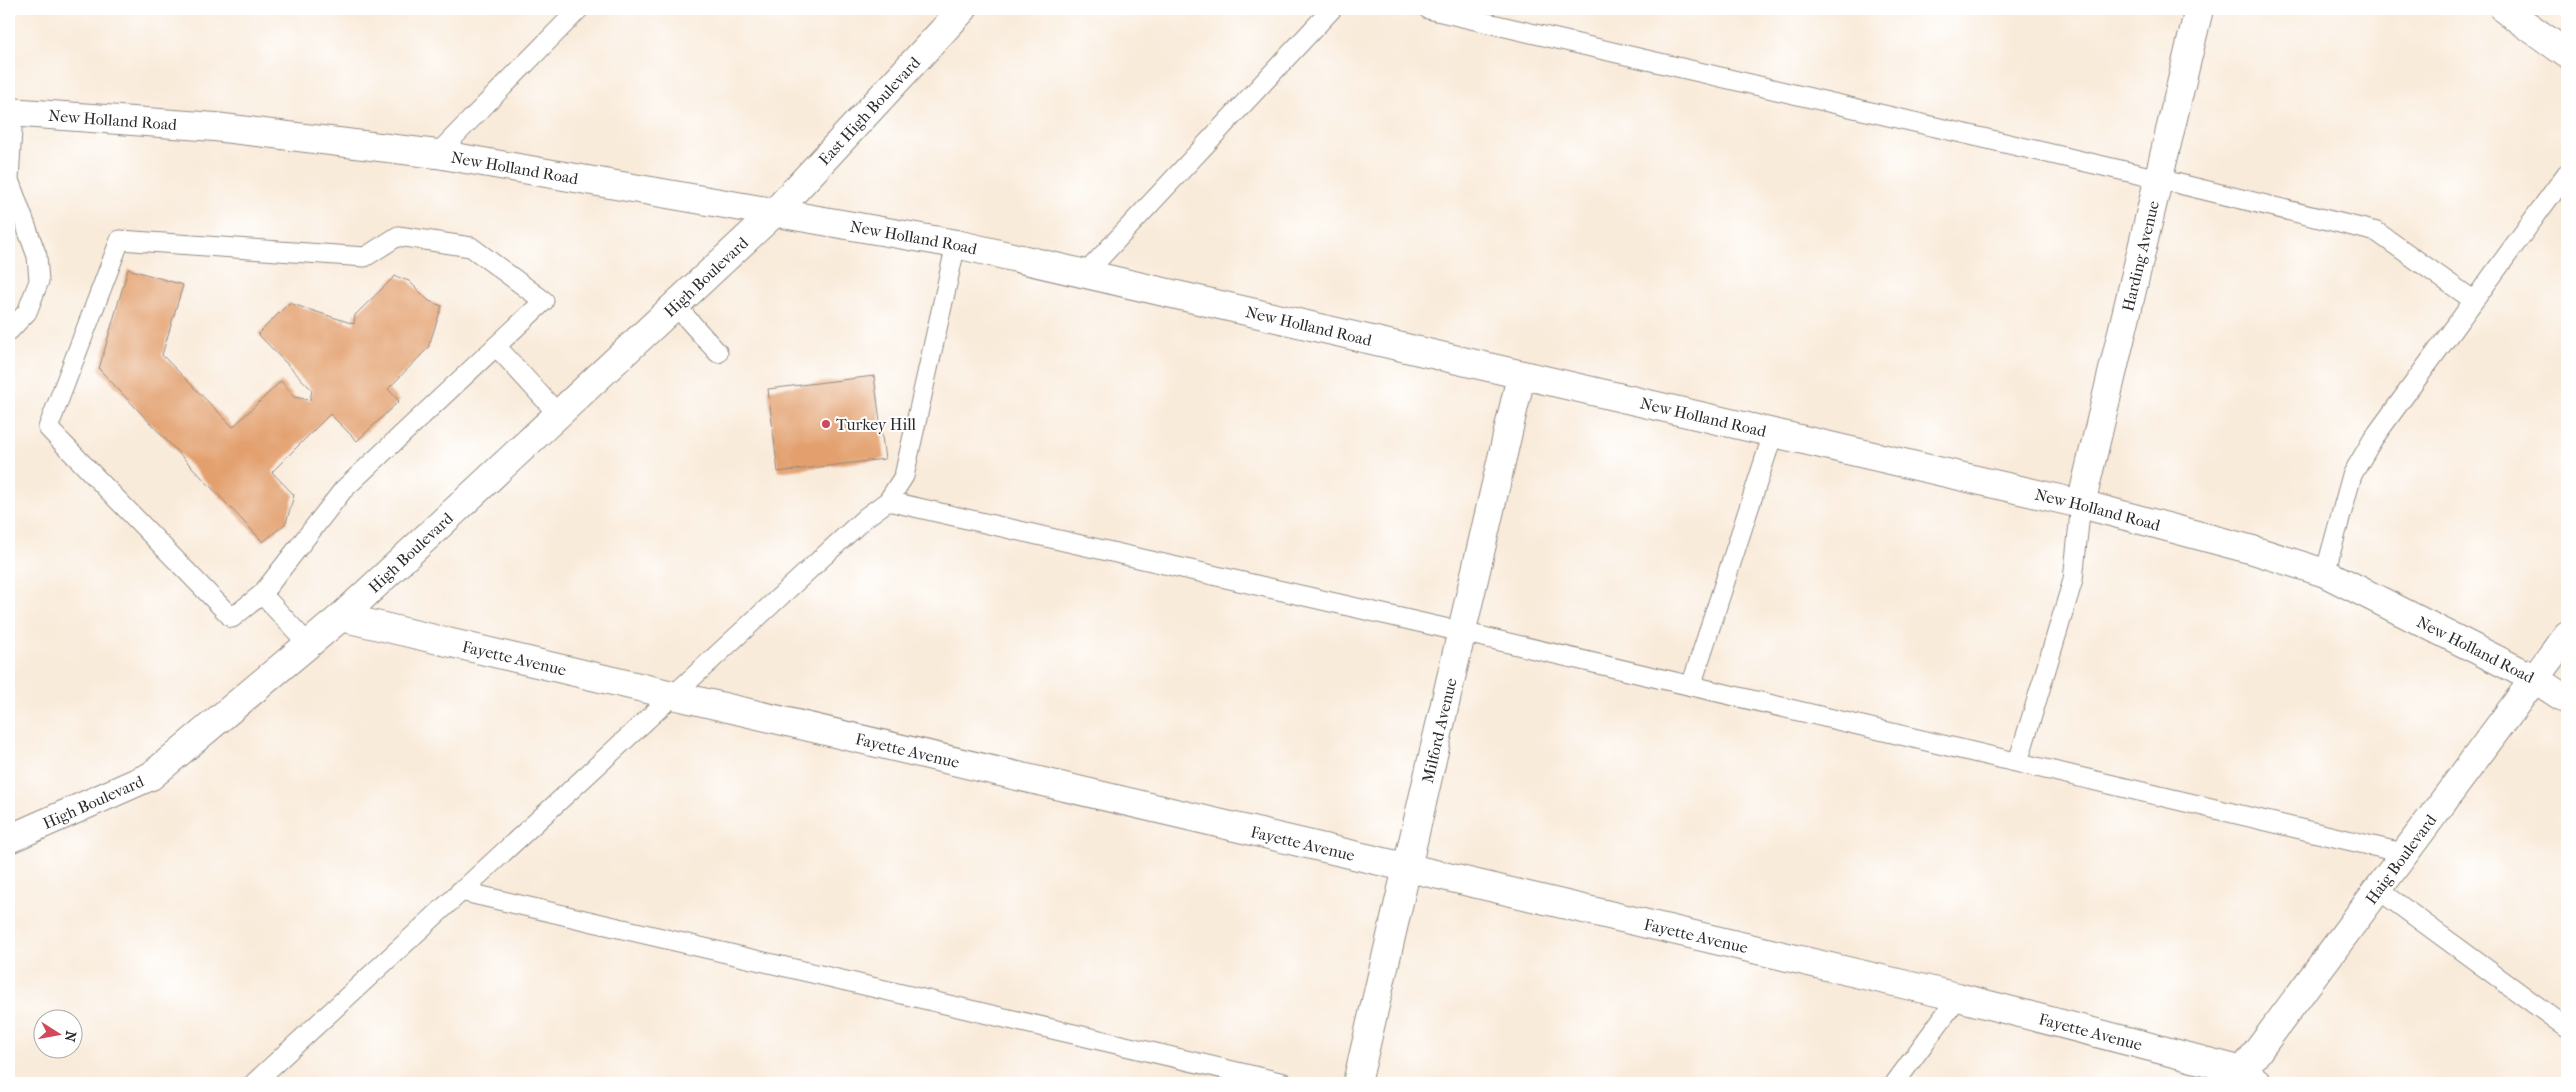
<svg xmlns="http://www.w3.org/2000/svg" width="2576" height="1092" viewBox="0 0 2576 1092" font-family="'IM FELL French Canon',serif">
<rect width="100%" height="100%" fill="#fff"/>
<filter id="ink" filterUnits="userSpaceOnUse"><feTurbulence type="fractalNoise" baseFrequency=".02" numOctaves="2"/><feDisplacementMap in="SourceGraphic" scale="10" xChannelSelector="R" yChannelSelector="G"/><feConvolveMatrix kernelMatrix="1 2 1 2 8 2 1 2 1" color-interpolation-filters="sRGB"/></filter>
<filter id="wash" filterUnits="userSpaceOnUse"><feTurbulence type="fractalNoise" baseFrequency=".0096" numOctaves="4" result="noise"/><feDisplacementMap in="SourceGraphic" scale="20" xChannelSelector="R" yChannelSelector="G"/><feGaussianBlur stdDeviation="1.12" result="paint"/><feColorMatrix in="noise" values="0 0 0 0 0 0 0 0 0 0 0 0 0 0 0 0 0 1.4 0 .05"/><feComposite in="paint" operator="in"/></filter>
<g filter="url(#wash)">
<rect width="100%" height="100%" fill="#f9ebda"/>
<g id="blocks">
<g fill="#e3a06e">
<path d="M128,269L183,285L162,355L233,427L281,381L294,397L310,400L312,390L258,334L289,303L354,324L355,315L395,276L409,281L429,301L442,306L428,348L388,389L399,401L357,441L330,414L272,472L294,495L286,523L263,542L99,369Z"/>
<path d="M874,376L885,459L778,472L768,389Z"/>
</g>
</g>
</g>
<g filter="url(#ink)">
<use href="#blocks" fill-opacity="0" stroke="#928b82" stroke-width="1"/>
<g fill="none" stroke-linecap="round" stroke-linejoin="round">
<g stroke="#928b82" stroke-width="21">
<g id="service">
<path d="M1428,9L2159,179L2377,232L2473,300"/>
<path d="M437,154L579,9"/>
<path d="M398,236L471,247L544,301L343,490L262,594L232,618L48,428L120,240L365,257Z"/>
<path d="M1084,275L1332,9"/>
<path d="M675,305L718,353"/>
<path d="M9,331L27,312L39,281L37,256L9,180L13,113"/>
<path d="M496,346L558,414"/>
<path d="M888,501L904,476L956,244"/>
<path d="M2325,573L2352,475L2373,439L2567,173"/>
<path d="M262,594L308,644"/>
<path d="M1691,686L1773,434"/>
<path d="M2018,762L2073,580L2081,504"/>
<path d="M2379,890L2567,1028"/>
<path d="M460,891L1284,1083"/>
<path d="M254,1083L866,517L888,501L1462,632L2407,854"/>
<path d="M1895,1083L1958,997"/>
</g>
</g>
<g stroke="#928b82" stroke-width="30">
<g id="minor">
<path d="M2504,9L2567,54"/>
<path id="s1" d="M2081,504L2199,9"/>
<path id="s2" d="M341,617L1958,997L2243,1071L2258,1083"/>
<path id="s3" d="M9,839L151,776L341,617L774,213L963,9"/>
<path id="s4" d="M1357,1083L1521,376"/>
<path id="s5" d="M2234,1083L2567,635"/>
</g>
</g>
<g stroke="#928b82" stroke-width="30">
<g id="secondary">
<path id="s6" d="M9,112L215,127L437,154L956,244L2081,504L2253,550L2325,573L2535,679L2567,700"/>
</g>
</g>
<use href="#service" stroke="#fff" stroke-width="19"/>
<use href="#minor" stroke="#fff" stroke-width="28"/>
<use href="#secondary" stroke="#fff" stroke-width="28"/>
</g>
</g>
<circle fill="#d1495b" stroke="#fff" stroke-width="2" cx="826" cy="424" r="5"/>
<g text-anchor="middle" stroke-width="4" stroke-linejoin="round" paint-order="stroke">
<g font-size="16" fill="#2b2b2b" stroke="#fff">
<text dy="6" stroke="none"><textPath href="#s3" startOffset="1135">East High Boulevard</textPath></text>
<text dy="6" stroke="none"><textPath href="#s6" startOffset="104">New Holland Road</textPath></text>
<text dy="6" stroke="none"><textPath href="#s6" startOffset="509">New Holland Road</textPath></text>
<text dy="6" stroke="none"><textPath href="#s6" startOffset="914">New Holland Road</textPath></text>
<text dy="6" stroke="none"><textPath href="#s1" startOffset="255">Harding Avenue</textPath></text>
<text dy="6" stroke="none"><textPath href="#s3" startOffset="902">High Boulevard</textPath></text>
<text dy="6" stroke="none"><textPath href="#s6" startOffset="1319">New Holland Road</textPath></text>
<text dy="6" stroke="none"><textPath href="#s6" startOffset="1724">New Holland Road</textPath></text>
<text dy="6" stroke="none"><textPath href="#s6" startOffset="2129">New Holland Road</textPath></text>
<text dy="6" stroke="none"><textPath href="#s3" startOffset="498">High Boulevard</textPath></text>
<text dy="6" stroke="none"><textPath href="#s6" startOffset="2534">New Holland Road</textPath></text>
<text dy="6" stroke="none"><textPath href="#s2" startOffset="178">Fayette Avenue</textPath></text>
<text dy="6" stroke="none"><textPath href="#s4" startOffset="362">Milford Avenue</textPath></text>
<text dy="6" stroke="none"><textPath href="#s2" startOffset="582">Fayette Avenue</textPath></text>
<text dy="6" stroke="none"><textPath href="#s3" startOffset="92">High Boulevard</textPath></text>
<text dy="6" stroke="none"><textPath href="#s2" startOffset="988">Fayette Avenue</textPath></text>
<text dy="6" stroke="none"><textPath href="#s5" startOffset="279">Haig Boulevard</textPath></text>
<text dy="6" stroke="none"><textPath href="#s2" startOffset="1392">Fayette Avenue</textPath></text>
<text dy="6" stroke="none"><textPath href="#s2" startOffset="1798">Fayette Avenue</textPath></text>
</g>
<g font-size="16" fill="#2b2b2b" stroke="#fff" text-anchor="start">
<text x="836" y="430">Turkey Hill</text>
</g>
</g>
<rect width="2576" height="1092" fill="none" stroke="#fff" stroke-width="30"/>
<g transform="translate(58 1034) rotate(101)"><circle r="24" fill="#ffffff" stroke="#aaaaaa"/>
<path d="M0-4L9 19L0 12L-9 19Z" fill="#d1495b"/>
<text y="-8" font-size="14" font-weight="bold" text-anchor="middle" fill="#2b2b2b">N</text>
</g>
</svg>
